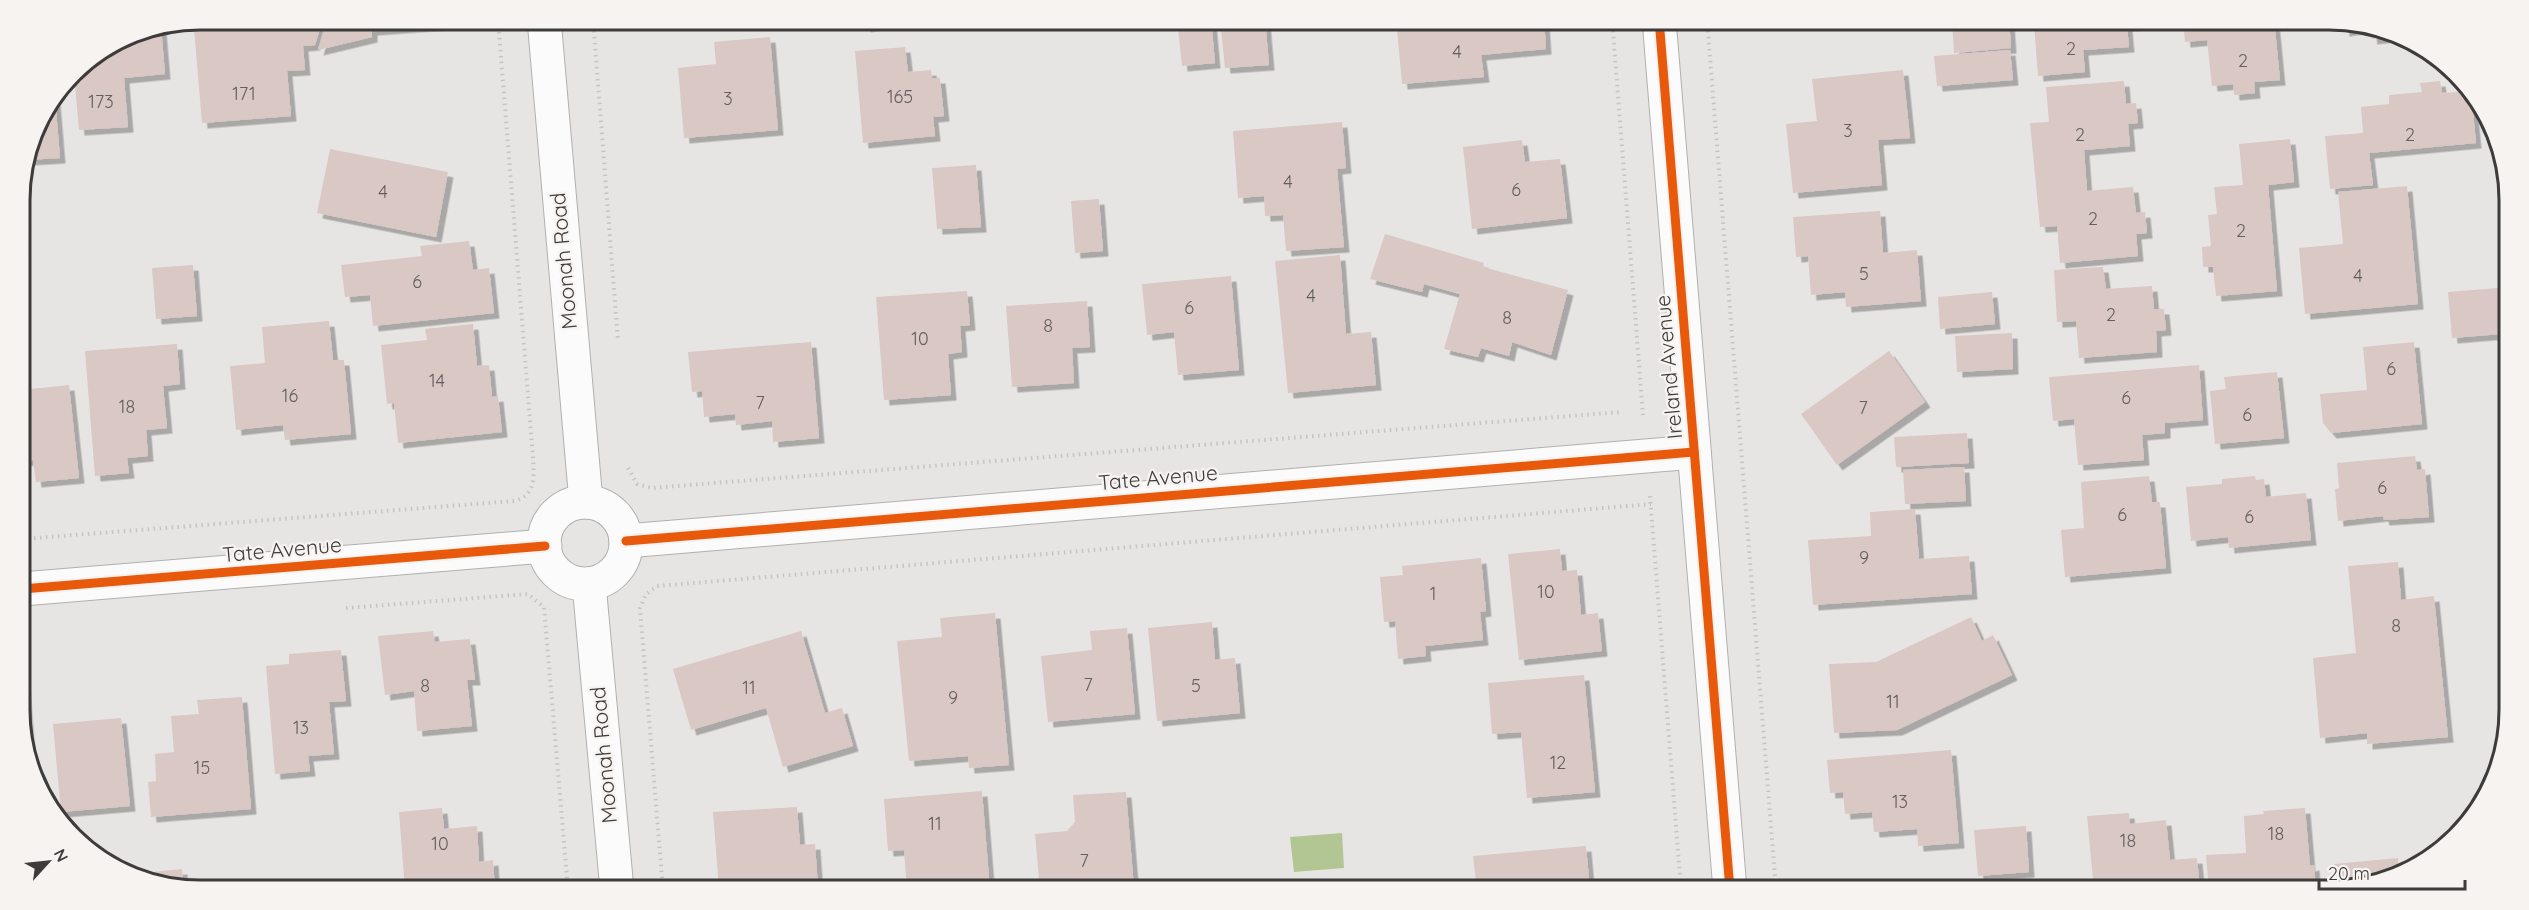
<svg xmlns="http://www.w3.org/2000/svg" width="2529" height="910" viewBox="0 0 2529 910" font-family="Quicksand,sans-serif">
<defs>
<filter id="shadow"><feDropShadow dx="5.5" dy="5.5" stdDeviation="0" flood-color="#0004"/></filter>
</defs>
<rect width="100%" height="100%" fill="#e7e5e4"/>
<path fill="#b2c693" d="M1342,833L1344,868L1294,872L1290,837Z"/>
<g fill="#d9c8c4" filter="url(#shadow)">
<path d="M213,19H323L315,45L303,46L305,70L287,71L291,116L202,123L194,29L214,27Z"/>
<path d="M327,19H469L470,23L372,30V37L318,50Z"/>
<path d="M864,19H898V21L865,27Z"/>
<path d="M1177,19H1211L1215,63L1182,66Z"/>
<path d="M1220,19H1265L1269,65L1225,68Z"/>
<path d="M1396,19H1544L1546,49L1481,55L1484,77L1402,84Z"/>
<path d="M1952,19H2009L2011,48L1954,53Z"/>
<path d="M2050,19H2139V25L2127,26L2129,47L2083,50L2085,72L2038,76L2034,24L2050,22Z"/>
<path d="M2183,19H2274L2280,80L2254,82L2255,93L2234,95L2233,84L2212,86L2207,40L2185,42Z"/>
<path d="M2343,22L2387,29L2398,36L2372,39L2370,27L2344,31Z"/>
<path d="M161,27L165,74L124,78L128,127L79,130L74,73L81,65L131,33Z"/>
<path d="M770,37L778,130L684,138L678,68L716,64L714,42Z"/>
<path d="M905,47L908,72L931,70L932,78H940L944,116L933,117L935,136L863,143L855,51Z"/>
<path d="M2010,50L2013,80L1937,86L1934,56Z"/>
<path d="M1903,70L1910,138L1878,140L1882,185L1793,193L1786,124L1817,121L1812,79Z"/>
<path d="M2124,81L2126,104L2136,103L2138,123L2128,124L2130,146L2084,150L2087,191L2133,187L2136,213L2145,212L2147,233L2136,234L2138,256L2060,263L2057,226L2040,227L2030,123L2049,122L2046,87Z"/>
<path d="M2440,81L2442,93L2471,91L2476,143L2369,153L2373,185L2330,189L2325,136L2363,133L2361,107L2389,104V95L2422,92L2420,83Z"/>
<path d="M55,98L60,158L27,160L38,120Z"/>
<path d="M1342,122L1346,168L1337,169L1344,247L1286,251L1283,215L1265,216L1264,196L1238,198L1233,131Z"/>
<path d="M2290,139L2294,182L2268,185L2277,291L2216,296L2213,267H2203L2202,247L2211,246L2208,215L2217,214L2214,187L2243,185L2239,144Z"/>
<path d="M1522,140L1525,162L1560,159L1567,218L1472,229L1463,147Z"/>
<path d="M330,149L448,172L436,237L317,213Z"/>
<path d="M976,165L981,227L937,229L932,168Z"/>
<path d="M2407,186L2418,304L2305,314L2299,248L2343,244L2338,192Z"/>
<path d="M1099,199L1103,251L1075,253L1071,201Z"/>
<path d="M1880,211L1883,253L1917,250L1921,301L1846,307L1845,292L1811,295L1808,256L1796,257L1793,217Z"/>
<path d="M1385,234L1484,263L1483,267L1568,290L1551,355L1512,342L1509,356L1481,348L1478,357L1444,349L1460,294L1424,284L1422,292L1370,279Z"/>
<path d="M469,241L473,270L489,268L494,313L373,326L370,295L345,297L341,265L422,256L420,246Z"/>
<path d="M1340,255L1346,334L1371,332L1376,385L1288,393L1275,261Z"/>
<path d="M193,265L197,316L156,319L152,268Z"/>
<path d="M2103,267L2106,289L2152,286L2154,309H2164L2166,330L2156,331L2157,352L2079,358L2076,321L2057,322L2054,270Z"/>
<path d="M1231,276L1239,370L1178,375L1174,332L1147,335L1142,284Z"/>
<path d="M2498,288L2501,334L2452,338L2448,292Z"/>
<path d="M967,291L970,325L960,326L962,352L948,354L951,395L884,400L876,297Z"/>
<path d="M1992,292L1995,324L1940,329L1938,297Z"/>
<path d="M1087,301L1090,347L1072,348L1074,383L1012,387L1006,306Z"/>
<path d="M329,321L333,360H344L351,434L285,440L283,425L236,430L230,366L265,363L262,327Z"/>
<path d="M473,324L477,366L489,365L492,397L498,396L502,432L398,443L394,403L387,404L381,345L427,340L425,329Z"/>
<path d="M2012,333L2013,369L1957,372L1955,336Z"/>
<path d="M811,342L819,438L773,442L772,421L736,425L735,414L704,417L702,391L692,392L688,352Z"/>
<path d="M2414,342L2422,424L2331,433L2323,423L2320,394L2367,390L2363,347Z"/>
<path d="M177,344L180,384L163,386L167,428L146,430L148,456L127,458L129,473L95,476L85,351Z"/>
<path d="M1889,351L1925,402L1837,465L1801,414Z"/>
<path d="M2199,365L2203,420L2165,423V433L2142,435L2144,460L2078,465L2074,419L2053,421L2049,377Z"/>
<path d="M2277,372L2284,438L2215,444L2210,391L2226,389L2224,377Z"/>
<path d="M69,385L79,478L36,482L33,460L21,461V390Z"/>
<path d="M1967,433L1969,463L1896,467L1894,437Z"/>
<path d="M2415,456L2417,470L2425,469L2429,517L2384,520L2383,516L2338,521L2335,489L2339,488L2337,463Z"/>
<path d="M1964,467L1966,501L1905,504L1903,470Z"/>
<path d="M2149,476L2152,502H2160L2166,568L2065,577L2061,530L2084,528L2081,482Z"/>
<path d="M2255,476L2256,480L2264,479L2266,497L2306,493L2311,540L2229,548L2228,537L2191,541L2186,487L2222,484V479Z"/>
<path d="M1915,509L1919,559L1969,556L1972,594L1813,605L1808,540L1871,536L1870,512Z"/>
<path d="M1560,549L1562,571L1577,570L1581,615L1598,613L1602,651L1519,660L1508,554Z"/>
<path d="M1481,558L1486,611L1480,612L1483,640L1425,646L1426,656L1398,659L1395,621L1384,622L1380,577L1403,575L1402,566Z"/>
<path d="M2398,562L2401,600L2434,596L2448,737L2367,744V733L2320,738L2313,658L2356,653L2348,566Z"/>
<path d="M995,613L1009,765L969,768L968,756L909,761L897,641L942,637L940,618Z"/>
<path d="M1971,617L1982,641L1993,635L2012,675L1897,730L1834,733L1829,664L1876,662Z"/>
<path d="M1212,622L1215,660L1235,658L1240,713L1157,721L1148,628Z"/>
<path d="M1127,628L1135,714L1048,722L1041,656L1092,650L1090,631Z"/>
<path d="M433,631L435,642L470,639L475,680H467L472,726L417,731L414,691L385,695L378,636Z"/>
<path d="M801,631L825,713L842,708L853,746L783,767L766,708L691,730L673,669Z"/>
<path d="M341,650L346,701L329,702L334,754L308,756L310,771L275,774L266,666L289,664V654Z"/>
<path d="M23,672H24L31,761L23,745Z"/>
<path d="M1584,675L1595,792L1527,798L1521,732L1492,734L1488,683Z"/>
<path d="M242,697L251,809L151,817L148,782L156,781L155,754L174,752L171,716L199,714L197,700Z"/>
<path d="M121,718L130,806L61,812L53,724Z"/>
<path d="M1951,750L1959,843L1918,846L1917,829L1874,832L1872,812L1845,814L1843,792L1830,793L1827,760Z"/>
<path d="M982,791L990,890H907L904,850L888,851L884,799Z"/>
<path d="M1126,792L1134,888L1040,890L1035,834L1067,831L1075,822L1073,795Z"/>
<path d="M797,807L800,845L815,844L818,887L780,890H750V886L719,889L713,812Z"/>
<path d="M442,808L444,829L477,826L479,862L493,860L495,890H405L399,812Z"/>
<path d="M2305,808L2310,866L2314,865L2316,890H2209L2206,855L2246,853L2244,816L2264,814L2263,811Z"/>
<path d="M2129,813L2130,824L2166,820L2170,860L2197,858L2200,890H2094L2087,816Z"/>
<path d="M61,823L72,825L70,833L64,829Z"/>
<path d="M2026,826L2029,872L1978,876L1974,830Z"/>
<path d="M1586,846L1590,890H1477L1473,856Z"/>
<path d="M2398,858L2399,874L2387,881L2336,890L2334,864Z"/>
<path d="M182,869L184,888L142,881V873Z"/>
</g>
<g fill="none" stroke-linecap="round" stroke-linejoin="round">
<g stroke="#b1b0af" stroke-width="35">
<g id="street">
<path d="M544,19L586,502"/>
<path d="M1659,19L1730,890"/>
<circle cx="585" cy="543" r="41"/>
<path d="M626,541L1694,452"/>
<path d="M589,584L617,890"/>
<path d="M22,589L545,546"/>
</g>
</g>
<g stroke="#c4c4c4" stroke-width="4" stroke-dasharray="1.5 4.5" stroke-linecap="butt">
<path d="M593,19L618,341"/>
<path d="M1612,19L1643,415"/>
<path d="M1707,19L1776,890"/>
<path d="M628,468L637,484L651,488L1621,412"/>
<path d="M1650,496L1681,890"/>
<path d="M22,539L514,501C536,496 534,477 533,458L499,32"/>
<path d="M346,608L528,594L544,607L568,890"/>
<path d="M663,890L640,608L646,594L657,586L1651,504"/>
</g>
<use href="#street" stroke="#fbfbfb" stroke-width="33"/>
<g stroke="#f6f3f0" stroke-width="13">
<g id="cycleway">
<path d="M1659,19L1730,890"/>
<path d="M626,541L1694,452"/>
<path d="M22,589L545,546"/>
</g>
</g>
<use href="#cycleway" stroke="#e8590c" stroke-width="9"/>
</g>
<g text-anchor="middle" stroke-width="4.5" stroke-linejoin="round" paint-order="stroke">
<g font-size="18" fill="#645f5d">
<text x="2071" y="55">2</text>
<text x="1457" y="58">4</text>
<text x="2243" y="67">2</text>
<text x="244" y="100">171</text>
<text x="900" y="103">165</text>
<text x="728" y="105">3</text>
<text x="101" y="108">173</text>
<text x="1848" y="137">3</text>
<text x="2080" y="141">2</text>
<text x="2410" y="141">2</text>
<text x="1288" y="188">4</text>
<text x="1516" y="196">6</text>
<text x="383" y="198">4</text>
<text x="2093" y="225">2</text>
<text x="2241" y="237">2</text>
<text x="1864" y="280">5</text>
<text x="2358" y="282">4</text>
<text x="417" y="288">6</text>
<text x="1311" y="302">4</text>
<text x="1189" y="314">6</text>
<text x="2111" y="321">2</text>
<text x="1507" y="324">8</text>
<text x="1048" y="332">8</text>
<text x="920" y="345">10</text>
<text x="2391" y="375">6</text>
<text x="437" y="387">14</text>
<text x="290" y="402">16</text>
<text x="2126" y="404">6</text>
<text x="760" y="409">7</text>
<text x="127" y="413">18</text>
<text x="1863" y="414">7</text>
<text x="2247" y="421">6</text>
<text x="2382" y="494">6</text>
<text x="2122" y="521">6</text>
<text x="2249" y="523">6</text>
<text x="1864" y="564">9</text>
<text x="1546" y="598">10</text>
<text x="1433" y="600">1</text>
<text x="2396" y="632">8</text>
<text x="1088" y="691">7</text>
<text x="425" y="692">8</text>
<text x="1196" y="692">5</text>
<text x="749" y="694">11</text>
<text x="953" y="704">9</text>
<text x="1893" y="708">11</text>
<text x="301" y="734">13</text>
<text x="1558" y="769">12</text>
<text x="202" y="774">15</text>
<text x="1900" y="808">13</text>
<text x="935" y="830">11</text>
<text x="2276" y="840">18</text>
<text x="2128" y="847">18</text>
<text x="440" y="850">10</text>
<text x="1084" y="867">7</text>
</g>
<g font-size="21" fill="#3d3c3b" stroke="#f6f3f0">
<text transform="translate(564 261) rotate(-95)" y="7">Moonah Road</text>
<text transform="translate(1669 367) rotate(-95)" y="7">Ireland Avenue</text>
<text transform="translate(1158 478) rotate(-5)" y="7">Tate Avenue</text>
<text transform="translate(282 550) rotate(-5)" y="7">Tate Avenue</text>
<text transform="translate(604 755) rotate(-95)" y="7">Moonah Road</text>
</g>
</g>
<path d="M0 0H2529V910H0ZM200 30H2329A170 170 0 0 1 2499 200V710A170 170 0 0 1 2329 880H200A170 170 0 0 1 30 710V200A170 170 0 0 1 200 30Z" fill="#f6f3f0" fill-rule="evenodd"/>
<path fill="none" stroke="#3d3c3b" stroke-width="3" d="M200 30H2329A170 170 0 0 1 2499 200V710A170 170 0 0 1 2329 880H200A170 170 0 0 1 30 710V200A170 170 0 0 1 200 30Z"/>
<g transform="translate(48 862) rotate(63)" stroke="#f6f3f0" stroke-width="4.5" paint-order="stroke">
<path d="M0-4.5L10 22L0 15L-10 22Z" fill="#3d3c3b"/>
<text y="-9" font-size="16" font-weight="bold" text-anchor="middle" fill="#3d3c3b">N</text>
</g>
<path d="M2319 880v9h146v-9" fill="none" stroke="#3d3c3b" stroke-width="3"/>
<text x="2328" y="880" font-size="18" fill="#3d3c3b" stroke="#f6f3f0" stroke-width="4.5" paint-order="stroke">20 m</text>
</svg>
